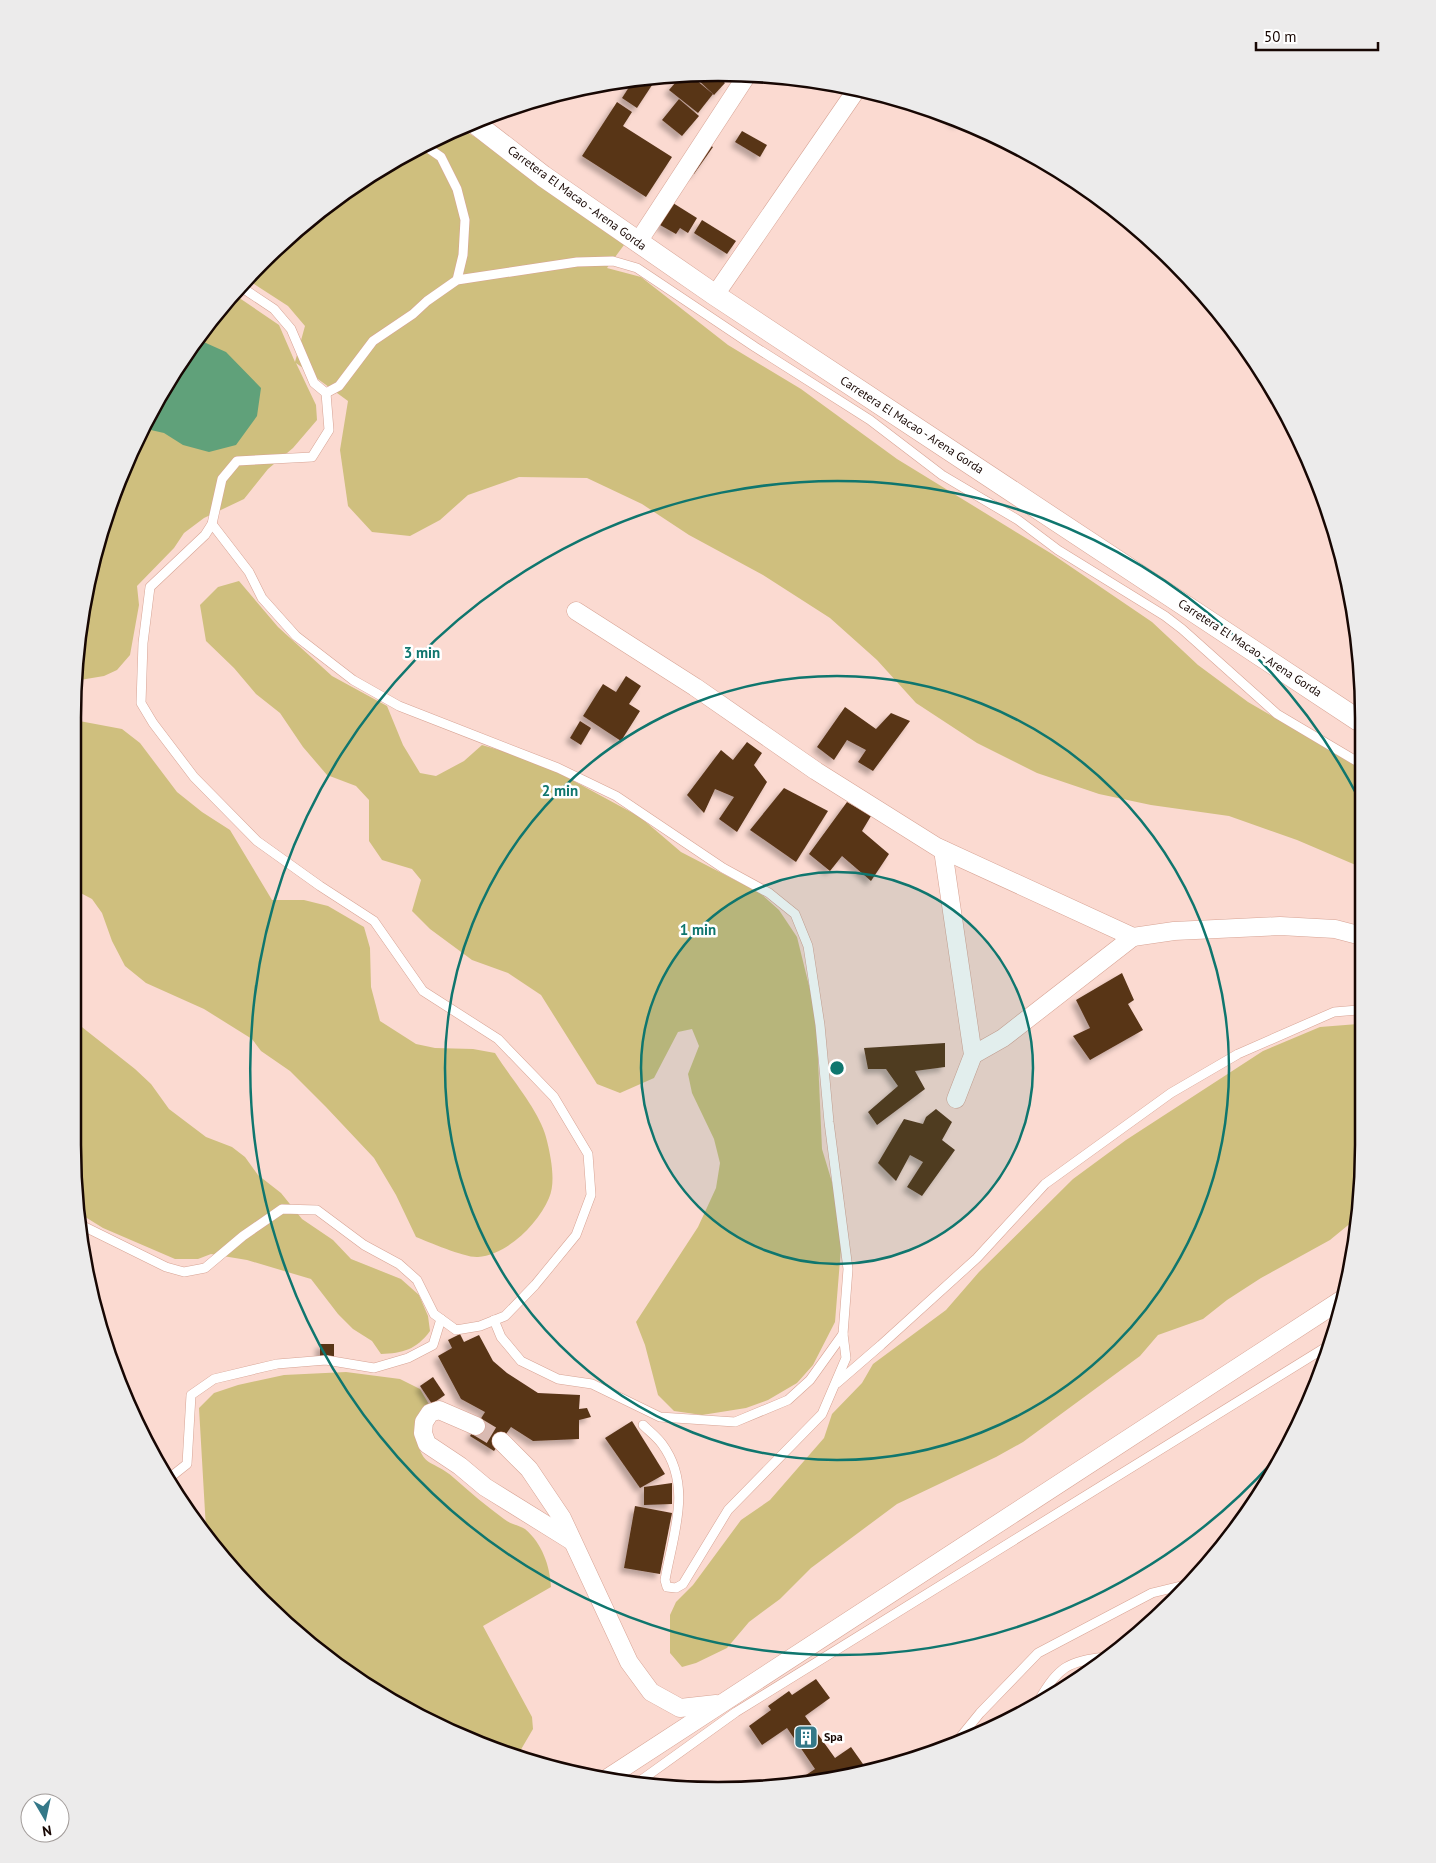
<svg xmlns="http://www.w3.org/2000/svg" width="1436" height="1863" viewBox="0 0 1436 1863" font-family="'PT Sans',sans-serif">
<defs>
<filter id="shadow"><feDropShadow dx="-4.5" dy="4.5" stdDeviation="2.5" flood-color="#0004"/></filter>
</defs>
<rect width="100%" height="100%" fill="#fbdad1"/>
<g fill="#cfbf7e">
<path d="M460,128L565,191L624,245L607,268L641,277L728,345L801,389L897,459L1052,554L1152,622L1198,665L1248,702L1358,766V866L1297,840L1229,816L1151,805L1099,794L1037,773L977,743L916,703L877,660L830,618L763,575L689,535L642,504L587,478L519,477L468,495L440,520L410,536L372,532L348,506L340,450L348,401L296,363L316,405L317,420L293,448L268,469L244,499L204,518L184,533L174,548L137,586L139,605L130,655L117,670L104,676L74,681L95,551L139,433L206,325L235,295L279,325L295,362L305,326L288,306L248,280L292,233L360,181Z"/>
<path d="M239,581L278,627L332,676L387,706L403,745L420,773L436,776L464,761L482,745L537,761L640,817L681,852L760,893L779,910L797,937L816,1014L822,1149L838,1202L841,1248L835,1322L813,1365L797,1383L768,1400L746,1408L702,1415L674,1411L658,1395L645,1345L636,1322L698,1227L716,1188L720,1163L714,1139L692,1093L688,1074L699,1046L692,1029L678,1032L654,1078L620,1093L597,1084L541,995L508,973L472,960L430,929L412,911L421,880L412,869L382,860L369,841V800L356,786L327,775L303,747L280,713L256,694L234,668L206,641L200,605L218,587Z"/>
<path d="M74,720L122,729L140,743L177,792L202,812L230,830L272,900H304L328,906L364,927L370,948L371,987L380,1021L416,1044L435,1048L473,1049L495,1053C511,1079 541,1112 547,1141C551,1157 556,1183 549,1198C538,1224 508,1254 478,1257C465,1258 429,1242 416,1237L396,1195L374,1158L326,1107L290,1071L261,1051L252,1039L204,1009L146,983L125,966L112,941L102,913L92,899L73,889Z"/>
<path d="M73,1020L135,1069L151,1084L169,1109L206,1137L232,1147L245,1157L258,1175L281,1193L302,1219L333,1240L351,1259L401,1279L419,1295L428,1316L430,1331C416,1350 403,1353 381,1354L372,1341L353,1329L338,1314L311,1279L247,1260L211,1254L198,1259H175L103,1228L82,1215L73,1145Z"/>
<path d="M1358,1024V1217L1330,1240L1261,1278L1227,1300L1203,1319L1158,1335L1140,1356L1023,1442L996,1457L897,1504L811,1568L780,1599L749,1622L727,1648L696,1663L682,1667L670,1653V1615L676,1602L693,1585L741,1520L770,1500L824,1438L832,1414L862,1383L873,1364L946,1310L979,1272L1073,1179L1126,1140L1263,1051L1320,1027Z"/>
<path d="M346,1372L400,1379L420,1389L430,1406L415,1435C424,1471 432,1458 454,1478C470,1492 486,1506 504,1519C510,1524 518,1525 525,1529C542,1543 550,1566 551,1587L483,1626L532,1717L533,1729L516,1758L396,1704L262,1602L206,1529L199,1408L214,1393L238,1385L284,1375Z"/>
</g>
<path fill="#60a17a" d="M197,339L226,352L261,388L257,416L236,445L209,452L183,445L164,433L142,428Z"/>
<g fill="#583419" filter="url(#shadow)">
<path d="M714,73L725,83L714,95L693,75Z"/>
<path d="M690,75L713,94L698,113L669,90L681,76Z"/>
<path d="M656,79L637,108L622,98L633,81Z"/>
<path d="M679,99L699,116L682,136L662,120Z"/>
<path d="M617,102L632,112L623,126L672,157L646,197L582,156Z"/>
<path d="M949,117L961,120L958,124Z"/>
<path d="M742,131L767,145L760,157L735,142Z"/>
<path d="M706,143L713,147L694,174L688,170Z"/>
<path d="M673,203L697,218L688,233L680,228L676,234L660,225Z"/>
<path d="M702,220L736,241L727,254L694,233Z"/>
<path d="M626,676L641,686L629,704L640,711L621,741L583,716L603,684L616,692Z"/>
<path d="M845,707L876,729L891,713L910,721L873,771L858,762L866,750L847,740L834,760L817,747Z"/>
<path d="M580,721L591,728L581,745L570,738Z"/>
<path d="M747,742L762,753L754,765L767,782L737,832L719,819L734,797L715,789L704,813L687,795L721,750L733,760Z"/>
<path d="M784,788L828,811L796,862L750,830Z"/>
<path d="M847,802L871,816L862,831L889,854L871,881L842,856L830,871L809,854Z"/>
<path d="M1122,973L1134,1000L1128,1004L1143,1030L1090,1060L1073,1036L1090,1028L1076,1000Z"/>
<path d="M945,1043V1067L915,1071L925,1089L877,1125L868,1112L898,1086L886,1069H868L864,1048Z"/>
<path d="M936,1109L952,1122L942,1140L955,1150L922,1196L907,1187L923,1162L910,1155L896,1181L878,1163L904,1119L923,1124L926,1117Z"/>
<path d="M460,1334L464,1342L479,1335L493,1361L507,1373L538,1393L580,1395L579,1409L587,1408L591,1417L579,1420V1439L533,1441L511,1427L494,1451L470,1436L485,1412L461,1399L438,1356L452,1348L448,1340Z"/>
<rect x="320" y="1344" width="14" height="13"/>
<path d="M433,1377L445,1395L432,1404L420,1386Z"/>
<path d="M632,1421L665,1474L640,1488L605,1438Z"/>
<path d="M672,1483V1504L644,1505V1487Z"/>
<path d="M635,1506L672,1513L660,1574L624,1568Z"/>
<path d="M816,1679L830,1698L805,1716L835,1758L851,1747L863,1764L853,1771L802,1781L800,1779L815,1769L787,1728L762,1745L749,1726L771,1710L768,1706L789,1691L792,1695Z"/>
</g>
<g fill="none" stroke-linecap="round" stroke-linejoin="round">
<path stroke="#d9bab2" stroke-width="18" stroke-dasharray="18 9" stroke-linecap="butt" d="M476,1426L501,1441"/>
<g stroke="#d7a394" stroke-width="10">
<g id="service">
<path d="M425,146L441,157L457,189L465,220L463,255L457,280"/>
<path d="M241,287L274,309L291,329L314,383L326,393L339,386L373,341L413,314L427,301L457,280L577,262L613,261L637,268L755,347L870,420L942,475L1018,520L1058,550L1165,616L1182,629L1277,714L1358,762"/>
<path d="M212,524L249,572L262,598L296,636L353,680L399,706L558,768L616,796L723,868L769,893L795,914L808,946L820,1025L829,1122L848,1269L843,1334L846,1358L822,1414L728,1510L683,1584L676,1588L667,1587L665,1580C673,1534 693,1486 662,1444C657,1437 649,1431 643,1425"/>
<path d="M83,1226L166,1267L184,1272L205,1268L243,1236L282,1209L317,1210L364,1245L399,1264L417,1280L434,1314L456,1330L480,1326L505,1316L535,1285L576,1235L591,1195L588,1154L554,1097L498,1039L423,991L374,921L320,886L257,841L194,777L153,723L141,703L143,643L150,587L205,535L212,524L222,479L237,461L312,457L329,430L326,393"/>
<path d="M494,1320L501,1337L521,1361L558,1379L592,1384L660,1417L735,1422L788,1400L810,1380L843,1334"/>
<path d="M837,1383L881,1345L977,1258L1045,1184L1171,1093L1238,1054L1334,1012L1358,1010"/>
<path d="M168,1479L187,1464L191,1395L214,1379L277,1364L326,1360L374,1368L408,1358L433,1345L441,1319"/>
<path d="M1039,1700C1059,1667 1067,1661 1107,1657"/>
<path d="M958,1740L980,1713L1038,1653L1152,1593L1189,1584"/>
<path d="M640,1781L736,1712L1331,1344"/>
</g>
</g>
<g stroke="#d7a394" stroke-width="19">
<g id="minor">
<path d="M638,242L747,75"/>
<path d="M715,295L857,89"/>
<path d="M576,611L695,687L816,771L937,847L1133,937L1174,931L1280,926L1335,929L1358,935"/>
<path d="M943,850L973,1055L956,1099"/>
<path d="M973,1055L1003,1038L1133,937"/>
<path d="M476,1426L439,1410L430,1413L424,1422L423,1433L427,1444L460,1466L485,1487L572,1541"/>
<path d="M501,1441L529,1469L562,1518L629,1662L651,1692L680,1708L716,1704"/>
<path d="M606,1779L1341,1300"/>
</g>
</g>
<g stroke="#d7a394" stroke-width="22">
<path id="tertiary" d="M472,121L543,176L715,295L1358,720"/>
</g>
<use href="#service" stroke="#fff" stroke-width="9"/>
<use href="#minor" stroke="#fff" stroke-width="18"/>
<use href="#tertiary" stroke="#fff" stroke-width="21"/>
</g>
<circle cx="837" cy="1068" r="196" fill="#0f766e" fill-opacity=".12"/>
<g fill="none" stroke="#0f766e" stroke-width="2.5">
<circle cx="837" cy="1068" r="196"/>
<circle cx="837" cy="1068" r="392"/>
<path d="M1277 1457A587 587 0 1 1 1358 797"/>
</g>
<defs>
<g id="building-square" transform="scale(1.25)"><rect x="-9" y="-9" width="18" height="18" rx="4" fill="#347888" stroke="#fff"/><path d="M-4-6H4V6H1V3H-1V6H-4ZM-2.5-4.3h1.7v1.8h-1.7ZM.8-4.3h1.7v1.8H.8ZM-2.5-1h1.7V.8h-1.7ZM.8-1h1.7V.8H.8Z" fill="#fff"/></g>
</defs>
<g fill-rule="evenodd">
<use href="#building-square" x="806" y="1737"/>
</g>
<g text-anchor="middle" stroke-width="5" stroke-linejoin="round" paint-order="stroke">
<g font-size="12" fill="#170703" stroke="#fff">
<text transform="translate(577 198) rotate(36)" y="4">Carretera El Macao - Arena Gorda</text>
<text transform="translate(912 425) rotate(33)" y="4">Carretera El Macao - Arena Gorda</text>
<text transform="translate(1250 648) rotate(33)" y="4">Carretera El Macao - Arena Gorda</text>
</g>
<g font-size="12" font-weight="bold" fill="#170703" stroke="#fff" text-anchor="start">
<text x="824" y="1741">Spa</text>
</g>
</g>
<path d="M0 0H1436V1863H0ZM718 81H718A637 637 0 0 1 1355 718V1145A637 637 0 0 1 718 1782H718A637 637 0 0 1 81 1145V718A637 637 0 0 1 718 81Z" fill="#ecebeb" fill-rule="evenodd"/>
<path fill="none" stroke="#170703" stroke-width="2.5" d="M718 81H718A637 637 0 0 1 1355 718V1145A637 637 0 0 1 718 1782H718A637 637 0 0 1 81 1145V718A637 637 0 0 1 718 81Z"/>
<circle cx="837" cy="1068" r="8" fill="#0f766e" stroke="#fff" stroke-width="2.5"/>
<g font-size="15" text-anchor="middle" font-weight="bold" fill="#0f766e" stroke="#fff" stroke-width="5" stroke-linejoin="round" paint-order="stroke">
<text x="422" y="658">3 min</text>
<text x="560" y="796">2 min</text>
<text x="698" y="935">1 min</text>
</g>
<g transform="translate(45 1818) rotate(171)"><circle r="24" fill="#ffffff" stroke="#a29c9a"/>
<path d="M0-4L9 19L0 12L-9 19Z" fill="#347888"/>
<text y="-8" font-size="14" font-weight="bold" text-anchor="middle" fill="#170703">N</text>
</g>
<path d="M1256 42v8h122v-8" fill="none" stroke="#170703" stroke-width="2.5"/>
<text x="1264" y="42" font-size="15" fill="#170703" stroke="#ffffff" stroke-width="4" paint-order="stroke">50 m</text>
</svg>
